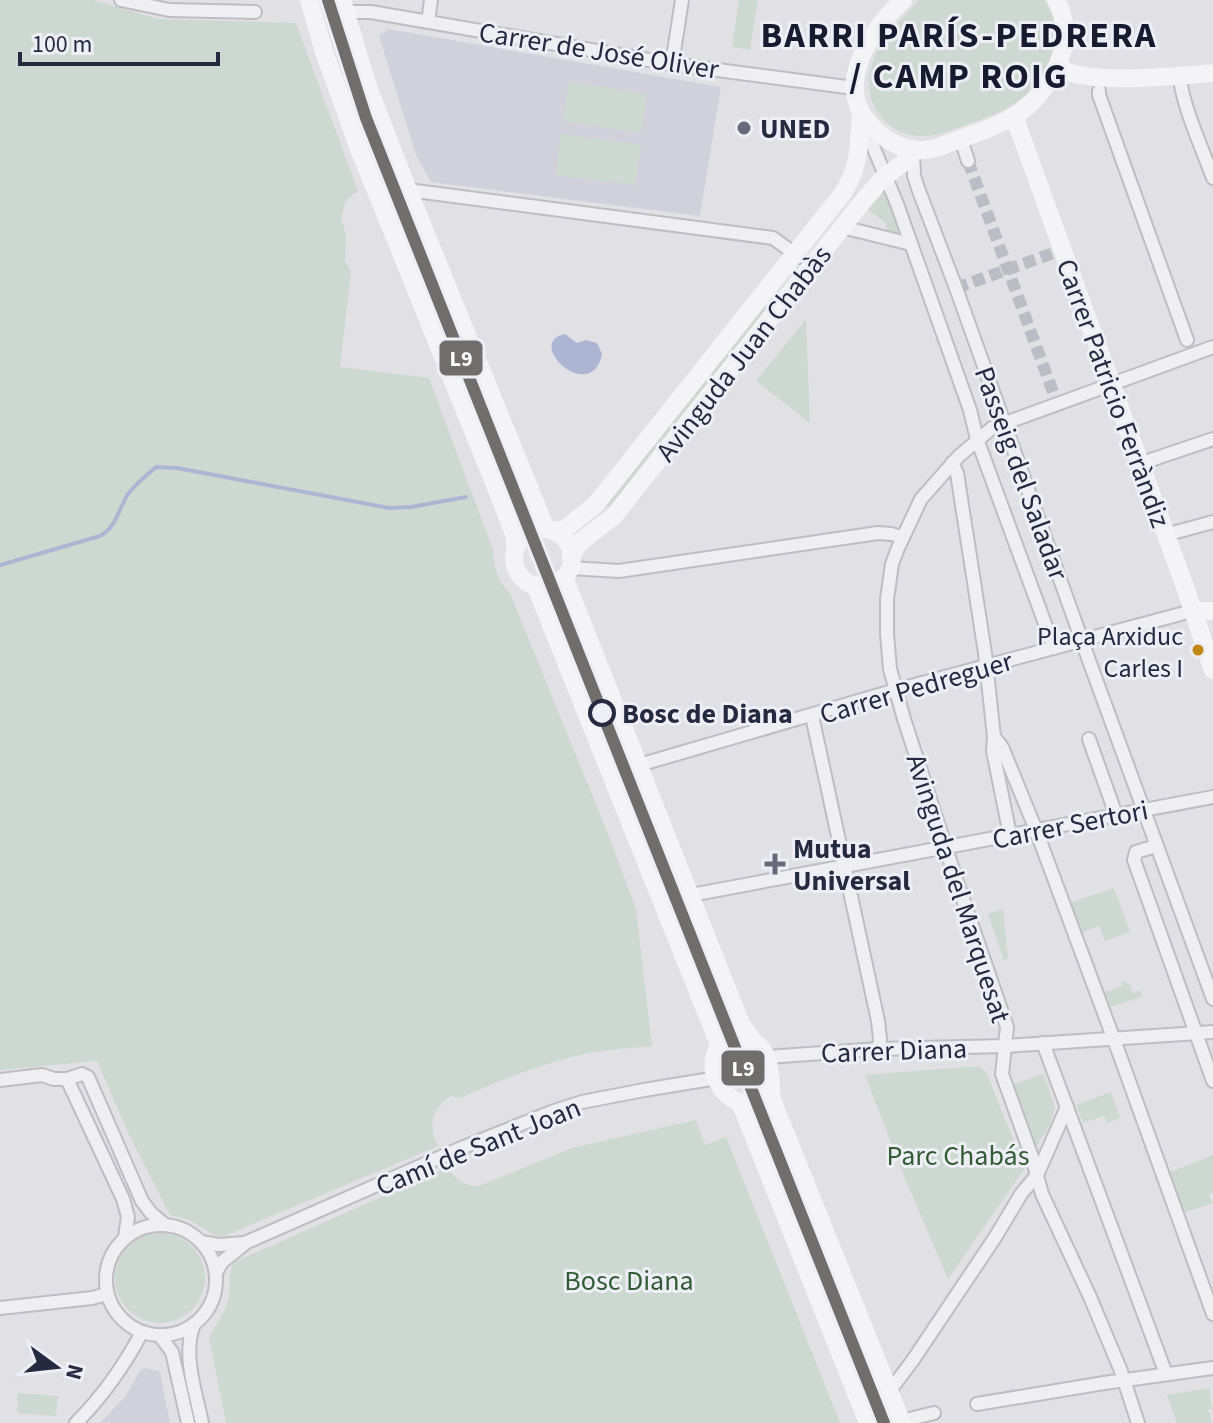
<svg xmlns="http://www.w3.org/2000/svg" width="1213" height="1423" viewBox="0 0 1213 1423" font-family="'Source Sans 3',sans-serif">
<rect width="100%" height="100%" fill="#e0e0e5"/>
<g fill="#d0d1db">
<path d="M388,29L721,87L700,216L431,182L416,155L379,36Z"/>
<path d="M144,1368L159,1371L160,1373L170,1423H100L125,1397L140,1371Z"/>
</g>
<g fill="#cdd9d0">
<path d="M0,0H92L159,19L296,23L358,191L346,200L341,218L346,235L345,260L351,272L340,367L429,378L493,550C493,567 498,581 510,593L610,839L636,909L652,1046C632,1048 611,1049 590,1053C544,1062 502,1080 460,1098L450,1096C431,1111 428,1125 438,1146L224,1236H216L189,1220L170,1215L129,1135L97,1061L0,1070Z"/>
<path d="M739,0H758L750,50L732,47Z"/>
<path d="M919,0H1044C1050,8 1056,17 1056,28C1057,55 1040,85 1018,101C1002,113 982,119 963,126C949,130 936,137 922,136C907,136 894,130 884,120C876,113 872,103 870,93C863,55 896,25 919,0Z"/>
<path d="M569,82L647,94L641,133L563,121Z"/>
<path d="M561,134L641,145L635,185L556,175Z"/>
<path d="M885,189L900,228V230L896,233L887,231L885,222L864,207Z"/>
<path d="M763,302L768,307L610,508L605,504Z"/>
<path d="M806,319L810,423L756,381Z"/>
<path d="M1114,888L1130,932L1105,941L1099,926L1081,933L1070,903Z"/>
<path d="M1003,909L1008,959L1004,960L988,914Z"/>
<path d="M1126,981L1128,985L1130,984L1133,993L1140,990L1142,996L1108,1008L1103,993L1122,986L1121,983Z"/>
<path d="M978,1066L986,1072L1025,1168L948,1279L904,1176L865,1075Z"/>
<path d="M1044,1074L1055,1107L1050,1125L1034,1150L1013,1084Z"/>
<path d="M1111,1092L1120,1118L1107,1123L1104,1116L1083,1123L1076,1105Z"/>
<path d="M696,1120L705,1145L726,1137L840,1423H226L209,1337C217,1323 227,1311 229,1295C231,1283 228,1272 234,1262L447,1168C456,1179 464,1187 479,1186L572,1148Z"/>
<path d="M1213,1155V1192L1209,1194L1212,1203L1183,1213L1168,1173Z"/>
<circle cx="160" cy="1278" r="45"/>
<path d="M1209,1388L1212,1408L1208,1409L1212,1423H1177L1167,1395Z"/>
<path d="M18,1393L58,1396L56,1416L17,1413Z"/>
</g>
<path fill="#acb6d3" d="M565,334L577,343L586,340L597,343L602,354C592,406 523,343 565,334Z"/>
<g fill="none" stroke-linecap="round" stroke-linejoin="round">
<path stroke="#acb6d3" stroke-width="4" d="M0,565L100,536C116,528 119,508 128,494C136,483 146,476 156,467L177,468L389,508L411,507L466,497"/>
<g stroke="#bbbcc4" stroke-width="12" stroke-dasharray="12 6" stroke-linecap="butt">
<path d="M968,161L1057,403"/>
<path d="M956,288L1062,250"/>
</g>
<g stroke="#bdbdc3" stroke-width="16">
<g id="street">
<path d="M121,0L169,10L255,12"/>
<path d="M345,12H371L672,64L854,88"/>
<path d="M428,22L431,0"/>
<path d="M672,64L682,0"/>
<path d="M1180,75C1180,100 1204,153 1213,178"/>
<path d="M1099,91V95L1187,340"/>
<path d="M863,122L897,204L970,410L977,439L1054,648"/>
<path d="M961,139L968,161"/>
<path d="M913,151L914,176L919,191L956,288L1091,666L1213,999"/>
<path d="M408,190L773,238L799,257"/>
<path d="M842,227L911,244"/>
<path d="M952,463L957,473L985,653L994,737L993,751L1010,835"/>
<path d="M1139,464L1213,439"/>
<path d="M1165,535L1213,522"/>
<path d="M570,568L619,571L878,533L891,534L903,537"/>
<path d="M812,716L878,1021L880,1039L879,1049"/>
<path d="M994,737L1002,747L1036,830L1120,1056L1213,1314"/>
<path d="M1089,739L1116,815"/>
<path d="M639,765L896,690L1192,611"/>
<path d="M1156,846L1136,852L1134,860L1213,1081"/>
<path d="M691,895L1213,797"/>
<path d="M1043,1043L1166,1374"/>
<path d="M767,1057L879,1049L1005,1046L1213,1032"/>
<path d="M67,1079L123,1199L128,1217L125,1237"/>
<path d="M0,1080L42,1075L54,1079H67L82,1074L88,1077L142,1201L151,1213L164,1224"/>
<circle cx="161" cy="1280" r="55"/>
<path d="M201,1242L219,1245L244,1243"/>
<path d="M216,1273L222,1262L247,1242L459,1149L554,1111L582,1102L644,1090L717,1078"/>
<path d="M0,1308L92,1298L107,1294"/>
<path d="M194,1324C182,1354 196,1393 202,1423"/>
<path d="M160,1336L172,1352L188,1423"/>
<path d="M889,1392L913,1360L996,1236L1021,1194L1037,1175L1067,1107"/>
<path d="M977,1404L1104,1383L1213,1368"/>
<path d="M901,1421L934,1413"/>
<path d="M76,1423C103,1396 124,1366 142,1332"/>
<path d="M1138,1423L1121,1371L1090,1297L1042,1194L1032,1157L1002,1074L1007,1027L954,873L904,719L890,669L887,634V599L892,564L898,548L921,499L959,456L992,428L1213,347"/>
</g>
</g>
<use href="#street" stroke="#efeff2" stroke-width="12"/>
<g stroke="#f4f4f6" stroke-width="18">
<path d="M309,0L324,52L359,149L499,495L514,534L516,548"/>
<path d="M342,0L368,87L408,190L546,529"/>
<path d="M903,0C865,36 829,94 880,134C892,144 909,152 925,150C937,149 949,143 960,139C979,132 999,126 1016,115C1052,91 1079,41 1056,0"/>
<path d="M1057,67C1086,86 1177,76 1213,73"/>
<path d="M1014,116L1184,584L1213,670"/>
<circle cx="543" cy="558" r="29"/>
<path d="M553,531L565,529L596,504L843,193C861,163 858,148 861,115"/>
<path d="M571,556L580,542L614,516L859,206L881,180L908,159L913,149"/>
<path d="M564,577L741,1024L754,1042"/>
<path d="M535,585L720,1047"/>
<path d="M1192,611H1213"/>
<path d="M771,1081C749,1133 698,1080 718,1049C723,1042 732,1039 740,1039C771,1039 771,1075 771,1097L902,1423"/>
<path d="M740,1102L868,1423"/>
</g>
<g stroke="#edeef6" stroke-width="18">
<path id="rail-1" d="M328,0L366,118L884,1423"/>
</g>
<use href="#rail-1" stroke="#706e6d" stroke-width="12"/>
</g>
<g fill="#666a7a" stroke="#edeef6" stroke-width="3">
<circle cx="744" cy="128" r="8"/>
<path d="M771 852h8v8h8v8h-8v8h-8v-8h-8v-8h8z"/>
</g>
<circle fill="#c28710" stroke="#edeef6" stroke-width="3" cx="1198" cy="650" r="7"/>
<circle fill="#edeef6" stroke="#252a40" stroke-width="4" cx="602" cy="713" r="12"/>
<g text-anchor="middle" stroke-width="6" stroke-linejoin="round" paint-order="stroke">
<g font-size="26" fill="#252a40" stroke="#edeef6" text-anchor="end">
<text x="1183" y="645">Plaça Arxiduc<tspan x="1183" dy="32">Carles I</tspan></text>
</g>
<g font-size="28" fill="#252a40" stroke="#edeef6">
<text transform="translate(599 50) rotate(9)" y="10">Carrer de José Oliver</text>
<text transform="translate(743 353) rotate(-52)" y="10">Avinguda Juan Chabàs</text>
<text transform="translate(1114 393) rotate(70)" y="10">Carrer Patricio Ferràndiz</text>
<text transform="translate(1022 473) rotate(70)" y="10">Passeig del Saladar</text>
<text transform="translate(916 687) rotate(-16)" y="10">Carrer Pedreguer</text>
<text transform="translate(1070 824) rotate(-11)" y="10">Carrer Sertori</text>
<text transform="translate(959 888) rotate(72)" y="10">Avinguda del Marquesat</text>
<text transform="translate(894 1050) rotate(-2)" y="10">Carrer Diana</text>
<text transform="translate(478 1146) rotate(-22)" y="10">Camí de Sant Joan</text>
</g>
<g font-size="28" font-weight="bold" fill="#252a40" stroke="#edeef6" text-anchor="start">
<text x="760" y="138">UNED</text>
<text x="793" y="858">Mutua<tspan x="793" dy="32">Universal</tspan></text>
</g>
<g font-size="28" font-weight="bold" fill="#252a40" stroke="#edeef6" text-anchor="start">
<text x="622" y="723">Bosc de Diana</text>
</g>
<g font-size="28" fill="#325c33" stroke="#edeef6">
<text x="958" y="1165">Parc Chabás</text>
<text x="629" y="1290">Bosc Diana</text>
</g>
<g font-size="36" font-weight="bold" letter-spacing="2" fill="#181b30" stroke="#edeef6">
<text x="959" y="47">BARRI PARÍS-PEDRERA<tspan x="959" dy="41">/ CAMP ROIG</tspan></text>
</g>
</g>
<g stroke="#edeef6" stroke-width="3">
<rect x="438" y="339" width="46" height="38" rx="8" fill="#706e6d"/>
<rect x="720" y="1049" width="46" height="38" rx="8" fill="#706e6d"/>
</g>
<g font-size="22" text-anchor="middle" font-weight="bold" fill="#fff">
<text x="461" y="366">L9</text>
<text x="743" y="1076">L9</text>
</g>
<g transform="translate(56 1367) rotate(105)" stroke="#edeef6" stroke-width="6" paint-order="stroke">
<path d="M0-6L14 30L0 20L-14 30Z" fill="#252a40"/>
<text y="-12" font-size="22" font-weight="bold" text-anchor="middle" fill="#252a40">N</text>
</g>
<path d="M20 52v12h198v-12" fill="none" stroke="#252a40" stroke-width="4"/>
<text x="32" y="52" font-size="24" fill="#252a40" stroke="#edeef6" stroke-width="6" paint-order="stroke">100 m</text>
</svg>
